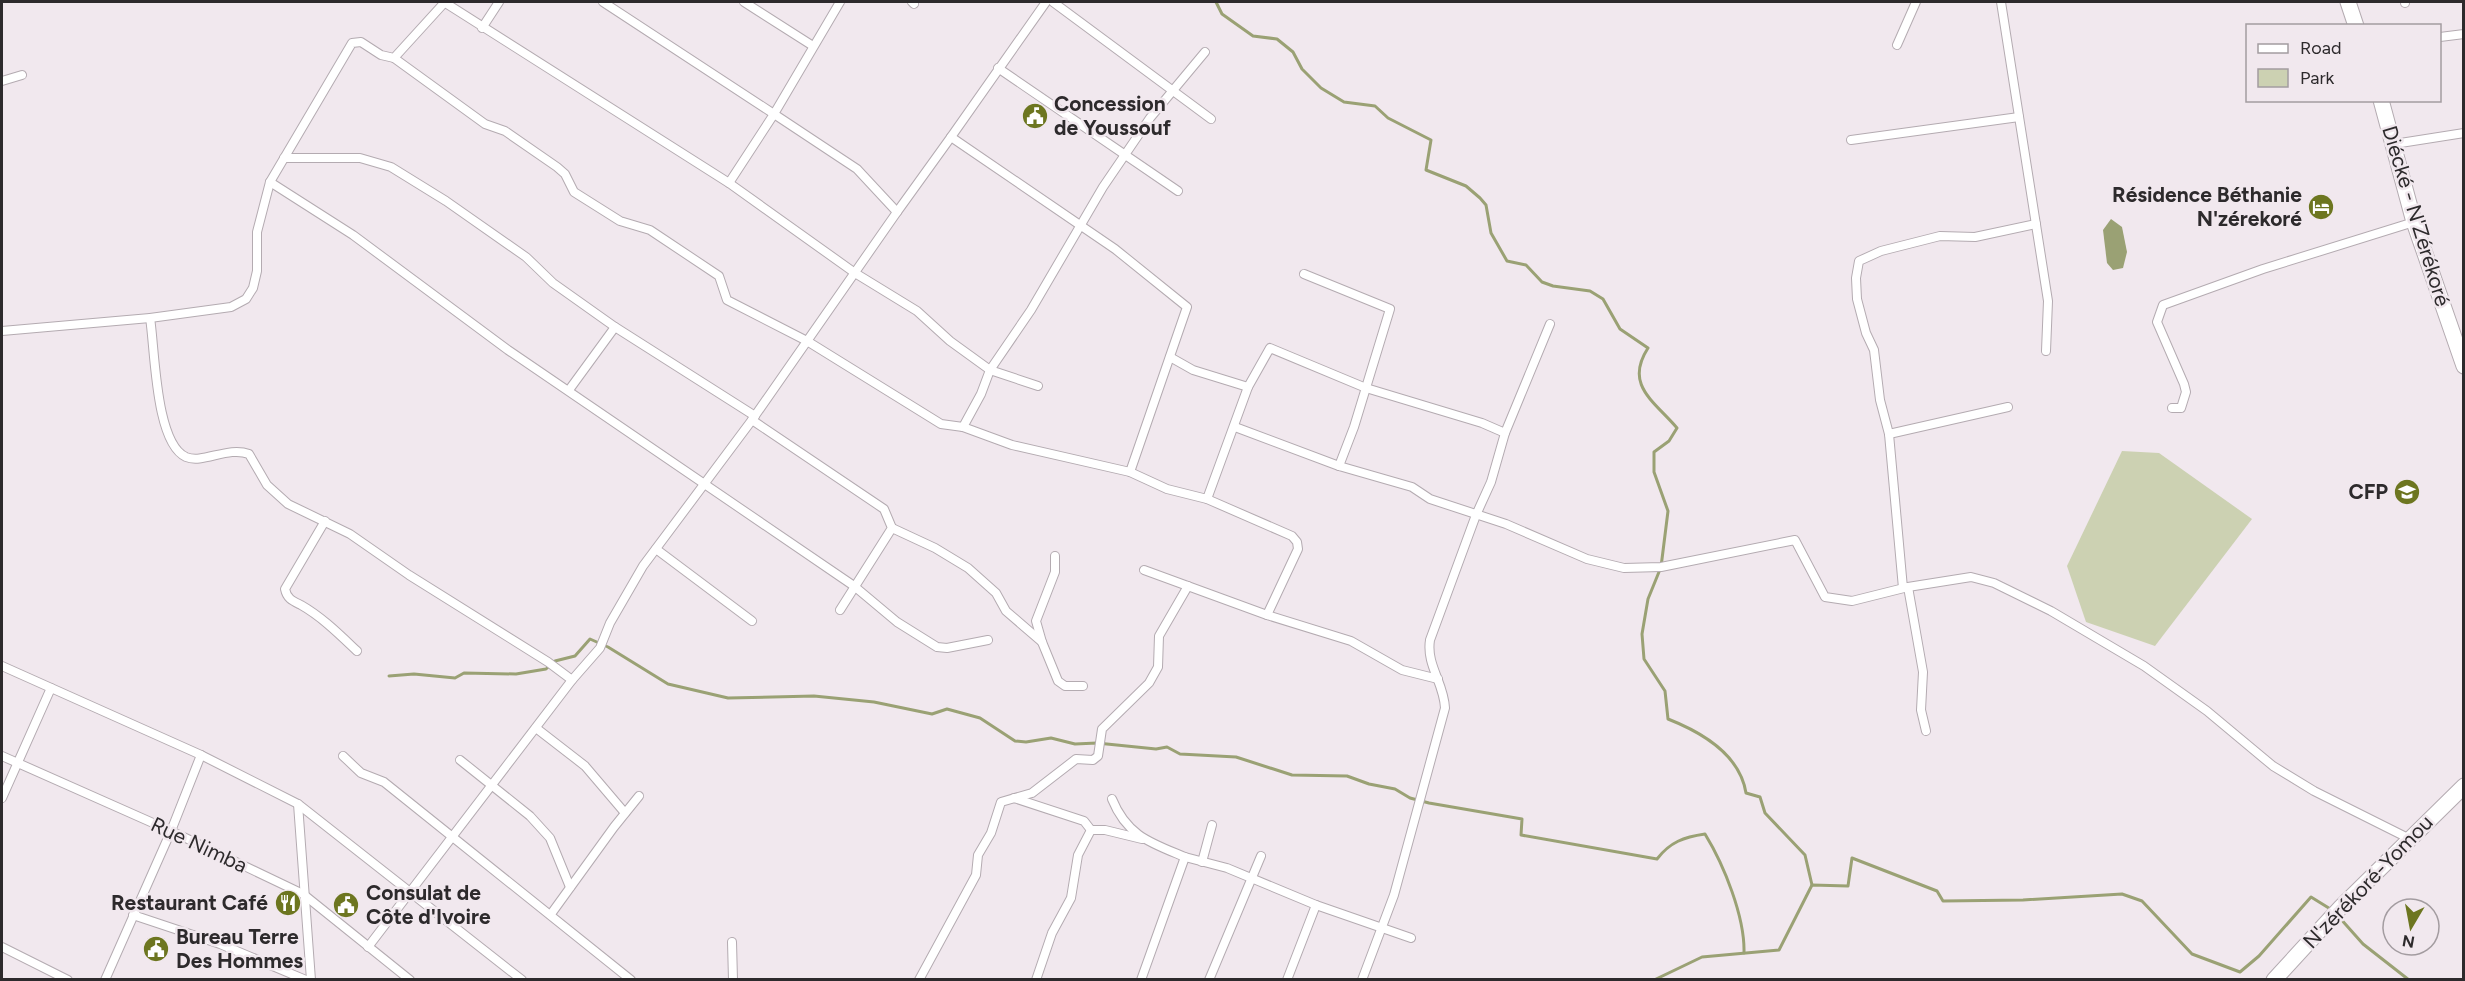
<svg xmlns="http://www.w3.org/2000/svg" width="2465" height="981" viewBox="0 0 2465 981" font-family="Figtree,sans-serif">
<rect width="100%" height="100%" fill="#f1e8ee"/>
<path fill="#ccd1b2" d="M2122,451L2159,453L2252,519L2155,646L2086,622L2067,566Z"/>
<path fill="#9aa174" d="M2111,219L2122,227L2127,252L2123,268L2113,270L2107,263L2103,230Z"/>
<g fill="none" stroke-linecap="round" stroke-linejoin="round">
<g stroke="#9aa174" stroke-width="3">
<path d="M1216,2L1222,14L1253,36L1277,39L1293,52L1302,69L1321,88L1344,102L1375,106L1388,118L1431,140L1426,170L1466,186L1480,198L1486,205L1491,233L1507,261L1526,265L1542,282L1553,286L1590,291L1603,299L1620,329L1648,348C1624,385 1654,401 1677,428L1669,441L1654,452V472L1668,511L1661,567L1648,599L1642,634L1644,659L1665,691L1668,719C1701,732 1740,755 1746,793L1760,797L1765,813L1805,855L1812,885"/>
<path d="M389,676L414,674L455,678L464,673L516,674L546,669L555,661L575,656L590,639L608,647L668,684L728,698L814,696L874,702L932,714L947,709L980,718L1015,741L1026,742L1051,738L1075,744L1097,743L1156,749L1167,747L1180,754L1236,757L1292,775L1347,776L1369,784L1395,789L1410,798L1429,803L1522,819L1521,835L1657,859C1670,842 1684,837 1705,834C1724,865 1745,917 1744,953"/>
<path d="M2339,917L2363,944L2409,980"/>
<path d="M1654,980L1702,957L1779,950L1812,885L1848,886L1852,858L1937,891L1943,901L2023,900L2122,894L2142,901L2192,954L2240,972L2259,956L2311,897L2332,910"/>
</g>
<g stroke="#b4abb1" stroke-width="10">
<g id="street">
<path d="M444,2L729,183L855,273L917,311L950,341L990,370L1038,386"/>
<path d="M603,2L774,114L729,183"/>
<path d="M744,2L813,46"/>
<path d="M912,2L914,4"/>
<path d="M1053,2L1211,119"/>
<path d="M2001,2L2048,301L2046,351"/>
<path d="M2405,3V2"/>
<path d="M482,28L499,2"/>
<path d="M2440,37L2464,34"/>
<path d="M1897,45L1916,2"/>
<path d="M1205,52L1150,118L1103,187L1031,310L990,370L981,394L963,427L1012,445L1130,472L1167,489L1207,499L1248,387L1270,348L1366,388L1482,423L1505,433"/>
<path d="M394,58L485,124L505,131L557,167L565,174L574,192L620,221L650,230L719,276L727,300L807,341L941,424L963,427"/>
<path d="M998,68L1178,191"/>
<path d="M2,81L22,75"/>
<path d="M951,137L1046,2"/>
<path d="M1851,140L2019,117"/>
<path d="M2394,144L2464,133"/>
<path d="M284,158H360L391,167L446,201L526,257L553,283L615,327"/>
<path d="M270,182L353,235L508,350L854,586L897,622L937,647L947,648L988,640"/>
<path d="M897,212L951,137L1115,249L1187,307L1130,472"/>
<path d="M1304,274L1390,309L1354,427L1339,466"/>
<path d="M150,318C155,348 155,443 186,457C203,464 228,446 249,454L267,485L288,504L350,534L409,575L548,662L572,680"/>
<path d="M2,331L150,318L231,307L246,299L253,288L257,271V232L270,182L352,43L361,42L381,55L394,58L445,2"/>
<path d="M1170,357L1193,370L1248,387"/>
<path d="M569,390L615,327L755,416"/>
<path d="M2172,408H2181L2186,392L2184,384L2157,322L2163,305L2263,269L2414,222"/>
<path d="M752,420L884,509L892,528L840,610"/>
<path d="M1235,427L1339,466L1412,487L1430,499L1506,524L1587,559L1624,568L1661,567L1795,540L1825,597L1852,601L1908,587L1971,577L1994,583L2051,611L2144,666L2207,711L2273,766L2314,791L2410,839"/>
<path d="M1889,434L2008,407"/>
<path d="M1207,499L1292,536L1297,542L1298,549L1267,615"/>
<path d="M325,521L285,589C287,599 293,601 301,605C322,617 339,634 357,651"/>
<path d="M892,528L935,548L968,568L996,593L1006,611L1042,642"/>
<path d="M656,549L752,621"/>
<path d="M1055,556V572L1036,621L1042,642L1058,681L1065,686H1083"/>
<path d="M1144,570L1267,615L1351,641L1402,670L1438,679"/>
<path d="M1908,587L1923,672L1921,710L1926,731"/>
<path d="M1903,588L1889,434L1880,400L1874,350L1866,333L1857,299L1856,278L1859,261L1881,251L1940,236L1975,237L2036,224"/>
<path d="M2,666L201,755L298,804L522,980"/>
<path d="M536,728L585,766L625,813"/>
<path d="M2,756L171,831L303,894L410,980"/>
<path d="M343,756L361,773L384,782L631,980"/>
<path d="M460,760L530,816L550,838L570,887"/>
<path d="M2,798L51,688"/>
<path d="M1014,798L1084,821L1091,830"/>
<path d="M1112,799C1127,836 1151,843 1185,857"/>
<path d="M298,804L311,980"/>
<path d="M1202,862L1212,825"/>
<path d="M551,914L614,827L639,796"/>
<path d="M133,915L220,944L306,980"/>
<path d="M732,942L733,980"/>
<path d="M2,947L68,980"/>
<path d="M368,947L572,680L600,648L610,623L643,566L752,420L897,212L857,169L774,114L840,2"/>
<path d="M105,980L171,831L201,755"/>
<path d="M919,980L976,875L978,855L991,833L1001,802L1032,793L1076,759L1093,760L1098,756L1102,729L1149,683L1158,667L1159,636L1188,586"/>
<path d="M1036,980L1052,933L1071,898L1078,855L1091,830H1105L1142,839"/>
<path d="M1141,980L1185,857L1227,868L1316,905L1411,938"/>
<path d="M1209,980L1261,856"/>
<path d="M1287,980L1316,905"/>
<path d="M1362,980L1394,895L1445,708C1444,683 1426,665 1430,640L1476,515L1491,482L1505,433L1550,324"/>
</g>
</g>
<g stroke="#b4abb1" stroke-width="17">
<g id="highway">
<path d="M2348,2L2356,26"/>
<path d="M2381,100L2414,222L2464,366"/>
<path d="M2274,980L2341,907L2464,786"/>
</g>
</g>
<use href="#street" stroke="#fff" stroke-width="8"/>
<use href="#highway" stroke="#fff" stroke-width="15"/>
</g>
<defs>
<g id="civic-disc" transform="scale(1.35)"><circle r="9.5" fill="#6d7620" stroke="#f1e8ee"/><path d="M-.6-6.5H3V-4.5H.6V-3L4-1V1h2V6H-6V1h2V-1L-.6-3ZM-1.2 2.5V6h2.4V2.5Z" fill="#fff"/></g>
<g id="hotel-disc" transform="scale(1.35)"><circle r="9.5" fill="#6d7620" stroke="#f1e8ee"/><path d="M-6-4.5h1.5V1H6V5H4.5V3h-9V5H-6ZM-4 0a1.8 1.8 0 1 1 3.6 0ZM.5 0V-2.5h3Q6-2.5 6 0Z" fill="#fff"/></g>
<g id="school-disc" transform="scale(1.35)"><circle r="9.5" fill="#6d7620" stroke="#f1e8ee"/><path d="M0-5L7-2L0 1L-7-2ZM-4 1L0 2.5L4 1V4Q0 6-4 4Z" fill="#fff"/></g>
<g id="restaurant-disc" transform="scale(1.35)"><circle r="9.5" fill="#6d7620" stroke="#f1e8ee"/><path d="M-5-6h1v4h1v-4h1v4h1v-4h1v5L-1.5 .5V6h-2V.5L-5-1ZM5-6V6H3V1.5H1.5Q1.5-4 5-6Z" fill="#fff"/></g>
</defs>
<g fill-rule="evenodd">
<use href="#civic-disc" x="1035" y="116"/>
<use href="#hotel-disc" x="2321" y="207"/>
<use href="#school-disc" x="2407" y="492"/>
<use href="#restaurant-disc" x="288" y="903"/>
<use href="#civic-disc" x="346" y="905"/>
<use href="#civic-disc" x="156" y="949"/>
</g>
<g text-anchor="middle" stroke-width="5" stroke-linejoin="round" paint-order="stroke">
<g font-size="21" font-weight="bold" fill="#2d2a2c" stroke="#f1e8ee" text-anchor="start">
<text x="1054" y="111">Concession<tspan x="1054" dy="24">de Youssouf</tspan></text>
<text x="2302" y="202" text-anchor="end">Résidence Béthanie<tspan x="2302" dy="24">N'zérekoré</tspan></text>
<text x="2388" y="499" text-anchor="end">CFP</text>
<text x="366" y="900">Consulat de<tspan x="366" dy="24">Côte d'Ivoire</tspan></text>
<text x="268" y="910" text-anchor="end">Restaurant Café</text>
<text x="176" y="944">Bureau Terre<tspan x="176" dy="24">Des Hommes</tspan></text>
</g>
<g font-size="21" fill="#2d2a2c" stroke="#f1e8ee">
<text transform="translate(2416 216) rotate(73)" y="7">Diécké - N'Zérékoré</text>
<text transform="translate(199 845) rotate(25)" y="7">Rue Nimba</text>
<text transform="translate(2368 882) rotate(-46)" y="7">N'zérékoré-Yomou</text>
</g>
</g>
<rect width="2465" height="981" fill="none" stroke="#2d2a2c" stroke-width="6"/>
<rect x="2246" y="24" width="195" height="78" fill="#f1e8ee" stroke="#a39ca0" stroke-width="1.5"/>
<rect x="2258" y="44" width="30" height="9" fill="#ffffff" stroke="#a39ca0" stroke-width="1.5"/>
<text x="2300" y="54" font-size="18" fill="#2d2a2c">Road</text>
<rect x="2258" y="69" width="30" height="18" fill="#ccd1b2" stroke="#a39ca0" stroke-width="1.5"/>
<text x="2300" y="84" font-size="18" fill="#2d2a2c">Park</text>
<g transform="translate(2411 927) rotate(190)"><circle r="28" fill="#f1e8ee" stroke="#a39ca0" stroke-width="1.5"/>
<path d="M0-4.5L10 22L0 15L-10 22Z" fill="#6d7620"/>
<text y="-9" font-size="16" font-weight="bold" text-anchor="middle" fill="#2d2a2c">N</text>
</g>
</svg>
